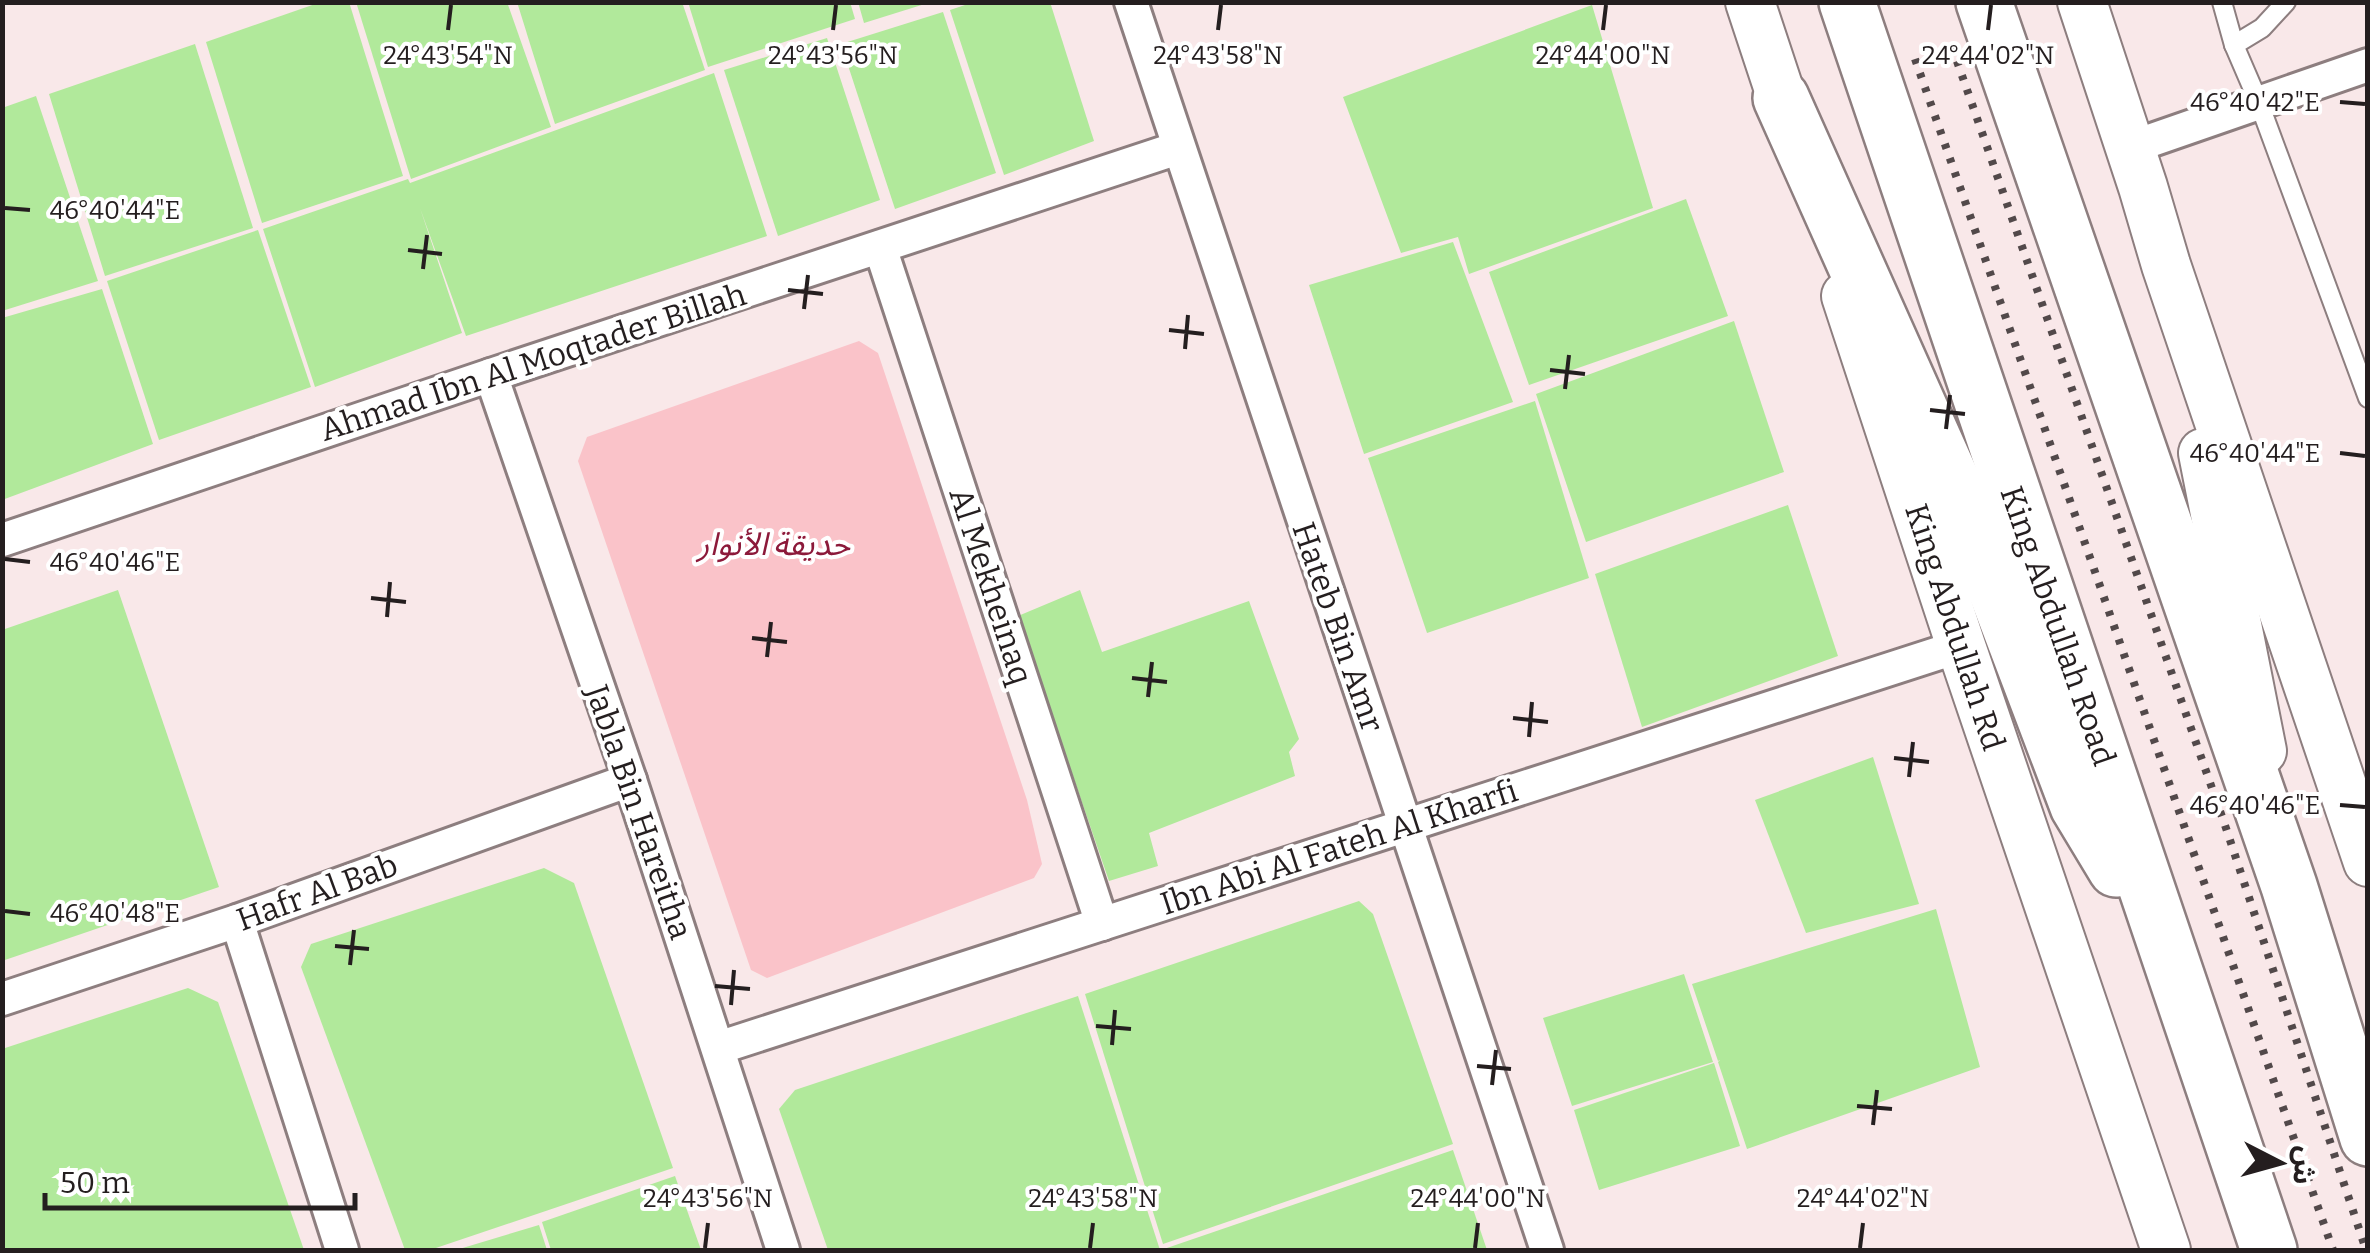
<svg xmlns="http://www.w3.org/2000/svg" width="2370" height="1253" viewBox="0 0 2370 1253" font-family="Bitter,'Noto Sans Arabic',serif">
<rect width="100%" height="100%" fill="#f9e8e9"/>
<path fill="#fac3c9" d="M859,341L878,353L1027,800L1042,864L1034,878L767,978L751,970L578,461L587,437Z"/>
<g fill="#b1e99b">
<path d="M321,2H349L403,176L262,223L206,42Z"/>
<path d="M356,2H507L551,127L411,179Z"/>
<path d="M517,2H682L705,70L555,124Z"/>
<path d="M688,2H850L855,19L708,67Z"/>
<path d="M858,2H928V3L864,23Z"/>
<path d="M974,2H1050L1094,141L1004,175L950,10Z"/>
<path d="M1592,5L1653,208L1469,274L1458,237L1401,253L1343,97Z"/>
<path d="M943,12L996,173L895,209L841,44Z"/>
<path d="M827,38L880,200L778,236L724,70Z"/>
<path d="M195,44L253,228L105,276L49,94Z"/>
<path d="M714,73L767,236L466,336L420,208L462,333L315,387L263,229L408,179L410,183Z"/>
<path d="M36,96L98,281L2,311V108Z"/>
<path d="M1686,199L1728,316L1529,385L1489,272Z"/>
<path d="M258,230L311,387L159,440L107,281Z"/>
<path d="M1453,242L1513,402L1364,454L1309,285Z"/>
<path d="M102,289L153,444L2,500V318Z"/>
<path d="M1734,321L1784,472L1586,542L1536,394Z"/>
<path d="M1535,401L1589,578L1427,633L1368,458Z"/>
<path d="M1788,505L1838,656L1642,727L1595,574Z"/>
<path d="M118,590L219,887L2,961V630Z"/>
<path d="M1080,590L1102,652L1249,601L1299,739L1289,752L1295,776L1149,833L1158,866L1109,881L1018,616Z"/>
<path d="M1873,757L1919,904L1806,933L1755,800Z"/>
<path d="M544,868L574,883L673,1168L430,1250H405L301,967L311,944Z"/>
<path d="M1359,901L1373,914L1453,1144L1163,1244L1085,994Z"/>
<path d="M1936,909L1980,1067L1747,1149L1718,1062L1720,1060L1718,1061L1692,984Z"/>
<path d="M1684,974L1713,1062L1572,1106L1543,1018Z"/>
<path d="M188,988L218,1002L304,1250H2V1049Z"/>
<path d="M1078,996L1160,1250H828L779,1109L795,1090Z"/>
<path d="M1714,1063L1740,1146L1599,1190L1574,1110Z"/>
<path d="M1453,1150L1487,1250H1161Z"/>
<path d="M675,1176L701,1250H551L542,1222Z"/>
<path d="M539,1225L547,1250H456Z"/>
</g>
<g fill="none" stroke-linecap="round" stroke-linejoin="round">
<g stroke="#8d7e7f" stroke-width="22">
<g id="lane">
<path d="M2222,2L2234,45L2259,103L2368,398"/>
<path d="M2234,45L2262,28L2286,2"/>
</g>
</g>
<g stroke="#8d7e7f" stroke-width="38">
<g id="street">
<path d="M1131,2L1547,1250"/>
<path d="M2129,148L2368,65"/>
<path d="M880,247L1102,924"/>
<path d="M491,375L630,780L783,1250"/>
<path d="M2,540L491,375L1178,148"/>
<path d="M237,921L342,1250"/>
<path d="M2,999L237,921L630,780"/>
<path d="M718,1048L1961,646"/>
</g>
</g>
<g stroke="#8d7e7f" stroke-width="52">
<g id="secondary">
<path d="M1750,2L1793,132"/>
<path d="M2082,2L2143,187L2166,265L2368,862"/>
<path d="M1846,296L1961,646L2166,1250"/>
<path d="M2203,453L2262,751"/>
</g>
</g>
<g stroke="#8d7e7f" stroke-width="60">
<g id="highway">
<path d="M1847,2L2269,1250"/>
<path d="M1984,2L2289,886L2368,1138"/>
<path d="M1781,98L1969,519L2078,806L2116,869"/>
</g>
</g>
<use href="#lane" stroke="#fff" stroke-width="18"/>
<use href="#street" stroke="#fff" stroke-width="32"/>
<use href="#secondary" stroke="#fff" stroke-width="48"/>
<use href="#highway" stroke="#fff" stroke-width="55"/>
<g stroke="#52494a" stroke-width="8" stroke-dasharray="5 10" stroke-linecap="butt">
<path d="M1952,47L2227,831L2366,1250"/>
<path d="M1915,59L2333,1250"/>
</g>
</g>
<path fill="none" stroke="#241e1f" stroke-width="4" d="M448,30L451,5M833,30L836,5M1218,30L1221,5M1603,30L1606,5M1988,30L1991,5M2340,102L2365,104M5,208L30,210M408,250L442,254M423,269L427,235M788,290L823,294M804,309L808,275M1169,330L1204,334M1185,349L1188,315M1550,370L1585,374M1565,389L1569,355M1930,410L1965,414M1946,429L1950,395M2340,453L2365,456M5,559L30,562M371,598L406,602M387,617L390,582M752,638L787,642M767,657L771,622M1132,678L1167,682M1148,697L1152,662M1513,718L1548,722M1529,737L1532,702M1894,758L1929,762M1909,777L1913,742M2340,805L2365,807M5,911L30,914M335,946L369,949M350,965L354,930M715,986L750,989M731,1005L734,970M1096,1026L1131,1029M1112,1045L1115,1010M1477,1066L1511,1069M1492,1085L1496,1050M1857,1106L1892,1109M1873,1125L1877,1090M705,1248L708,1223M1090,1248L1093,1223M1475,1248L1478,1223M1860,1248L1863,1223"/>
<g text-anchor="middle" stroke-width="8" stroke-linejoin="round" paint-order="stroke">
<g font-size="32" fill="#241e1f" stroke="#fff">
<text transform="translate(533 362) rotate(-18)" y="11">Ahmad Ibn Al Moqtader Billah</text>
<text transform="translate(991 586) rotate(72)" y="11">Al Mekheinaq</text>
<text transform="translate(2058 626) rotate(71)" y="11">King Abdullah Road</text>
<text transform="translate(1338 627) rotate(71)" y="11">Hateb Bin Amr</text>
<text transform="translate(1955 627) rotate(72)" y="11">King Abdullah Rd</text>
<text transform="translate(639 812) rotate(71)" y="11">Jabla Bin Hareitha</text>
<text transform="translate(1339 847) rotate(-18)" y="11">Ibn Abi Al Fateh Al Kharfi</text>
<text transform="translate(317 892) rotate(-20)" y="11">Hafr Al Bab</text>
</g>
<g font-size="32" font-style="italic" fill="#8c193a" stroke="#fff">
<text x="774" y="555">حديقة الأنوار</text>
</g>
</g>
<g font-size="25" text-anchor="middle" fill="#241e1f" stroke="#fff" stroke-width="8" stroke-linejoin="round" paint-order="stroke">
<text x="448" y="64">24°43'54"N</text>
<text x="833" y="64">24°43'56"N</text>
<text x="1218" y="64">24°43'58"N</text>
<text x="1603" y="64">24°44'00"N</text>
<text x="1988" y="64">24°44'02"N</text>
<text x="2255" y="111">46°40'42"E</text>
<text x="115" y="219">46°40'44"E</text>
<text x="2255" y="462">46°40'44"E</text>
<text x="115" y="571">46°40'46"E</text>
<text x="2255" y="814">46°40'46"E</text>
<text x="115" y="922">46°40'48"E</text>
<text x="708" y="1207">24°43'56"N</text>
<text x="1093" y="1207">24°43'58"N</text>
<text x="1478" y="1207">24°44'00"N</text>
<text x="1863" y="1207">24°44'02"N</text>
</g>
<rect width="2370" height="1253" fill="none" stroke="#241e1f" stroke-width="10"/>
<g transform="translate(2280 1163) rotate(96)" stroke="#ffffff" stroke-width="8" paint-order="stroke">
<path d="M0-8L18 38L0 25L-18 38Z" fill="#241e1f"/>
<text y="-15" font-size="28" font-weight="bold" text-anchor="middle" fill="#241e1f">ش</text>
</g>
<path d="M45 1193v15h310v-15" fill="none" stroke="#241e1f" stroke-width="5"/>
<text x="60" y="1193" font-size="30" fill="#241e1f" stroke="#ffffff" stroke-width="8" paint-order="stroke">50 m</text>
</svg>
